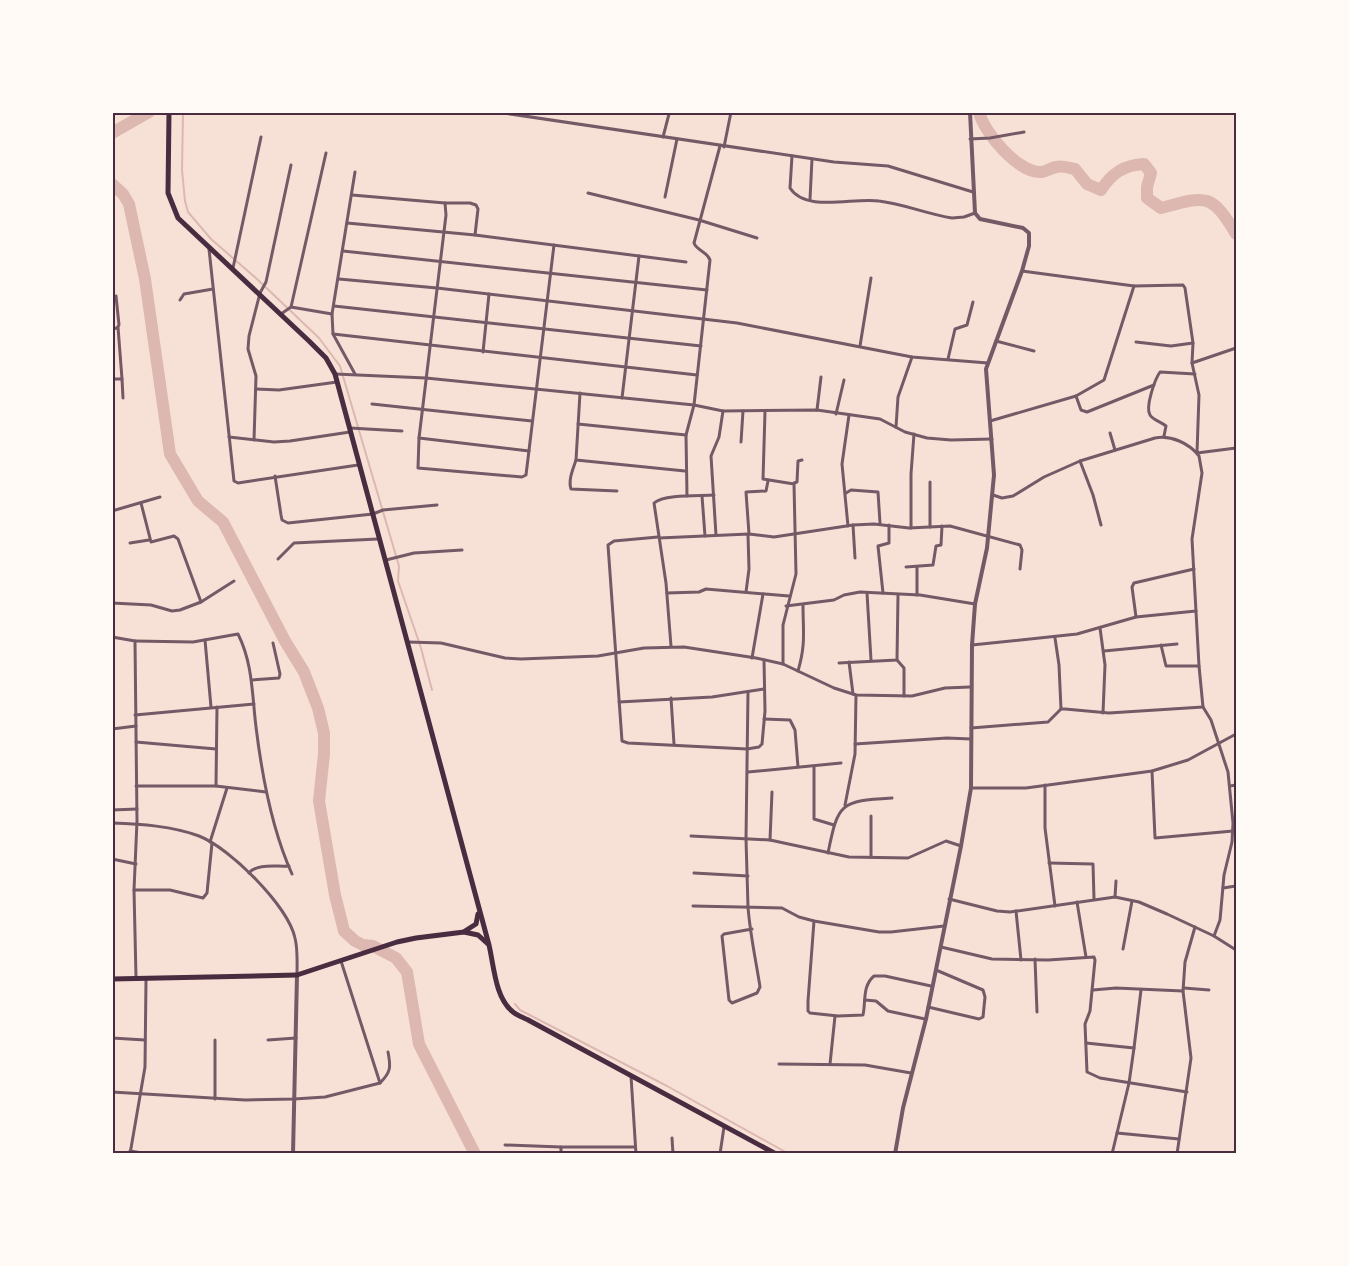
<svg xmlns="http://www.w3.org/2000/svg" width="1349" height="1266" viewBox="0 0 1349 1266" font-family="Manrope,sans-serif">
<rect width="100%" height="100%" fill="#f7e1d7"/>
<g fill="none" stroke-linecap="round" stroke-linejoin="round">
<g stroke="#dcb8b0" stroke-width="2">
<path d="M183,112L182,170L185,201L188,212L211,239L257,279L319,338L340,366L399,566L398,581L421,648L432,690"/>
<path d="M515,1004L520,1010L667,1086L789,1154"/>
</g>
<g stroke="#dcb8b0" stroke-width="12">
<path d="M979,112C984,133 1019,174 1042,172C1047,171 1051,168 1056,167C1062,165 1069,168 1075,169L1087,184L1101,190C1112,173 1124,165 1144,164L1151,173L1147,187V198L1161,208C1206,196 1211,192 1236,234"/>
<path d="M112,133L149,112"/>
<path d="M112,184L123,194L129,204L145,279L170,454L198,501L223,522L285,641L304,672L318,708L324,733V754L319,801L335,895L344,931L355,941L363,945L373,946L396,958L407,972L419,1044L475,1154"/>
</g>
<g stroke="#755966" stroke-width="3">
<path d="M497,112L834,162L888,166L973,192"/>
<path d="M663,137L669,114"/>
<path d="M970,139L990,138L1024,132"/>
<path d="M724,147L731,112"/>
<path d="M792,156L790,188C806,213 854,197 879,201C904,204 927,214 952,218L964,217L975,213"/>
<path d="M588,193L699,220L757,238"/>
<path d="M352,195L445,203H470L476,205L478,209L475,235"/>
<path d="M665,197L677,139"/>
<path d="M810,199L812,159"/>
<path d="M445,203L446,215L419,438L418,468L522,477L526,475L554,245"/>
<path d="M347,223L475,235L686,262"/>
<path d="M209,249L234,481L238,483L358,465"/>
<path d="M343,251L707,290"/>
<path d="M233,268L261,137"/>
<path d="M1022,271L1134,286L1183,285L1185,288L1193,343L1192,363L1199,395L1197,453L1236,448"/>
<path d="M339,279L437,288L737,323L912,357L988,363"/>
<path d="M180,300L184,294L213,289"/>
<path d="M334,306L701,346"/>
<path d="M291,307L332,314"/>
<path d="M281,314L291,307L326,153"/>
<path d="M112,329L117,328L119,325L116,296"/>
<path d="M333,334L697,375"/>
<path d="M996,341L1034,351"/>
<path d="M1136,342L1171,346L1193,343"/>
<path d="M860,346L871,278"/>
<path d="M483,352L489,294"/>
<path d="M948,359L955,329L967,325L973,302"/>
<path d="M1192,363L1236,348"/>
<path d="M335,374L426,378L694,405L723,411L817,410L880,419L905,432L927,438L951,440L992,439"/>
<path d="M355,374L333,334L332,314L355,172"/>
<path d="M112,379H122L118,327"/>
<path d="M122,379L123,398"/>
<path d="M256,389L279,390L337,382"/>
<path d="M580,393L576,460L685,471"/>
<path d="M1076,396L1081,410L1087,412L1154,385"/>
<path d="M622,398L639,256"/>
<path d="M372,404L532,421"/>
<path d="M817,410L821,377"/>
<path d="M765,412L763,479L794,484L796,574L783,625V664"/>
<path d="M836,414L844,380"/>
<path d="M990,421L1076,396L1104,380L1134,286"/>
<path d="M578,424L686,435L694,405L710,260C707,251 697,251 694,243L720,146"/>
<path d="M896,427L898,397L912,357"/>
<path d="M350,428L402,431"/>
<path d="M1110,433L1115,450"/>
<path d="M686,435L687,496"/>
<path d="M1164,436L1166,426C1161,422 1153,420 1150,415C1145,407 1155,379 1160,372L1195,374"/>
<path d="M229,437L274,442L290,441L350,432"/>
<path d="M419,438L529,451"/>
<path d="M254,440L256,376L248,349L249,336L260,293L266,282L291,165"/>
<path d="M741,442L743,411"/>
<path d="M576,460C573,469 568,480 571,489L617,491"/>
<path d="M1080,461L1093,495L1101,525"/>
<path d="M275,476L281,515L282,520L288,523L373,514L383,510L437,505"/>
<path d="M930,482V527"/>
<path d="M794,483L797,482L798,461L802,460"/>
<path d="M846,493L851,490L878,492L880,523"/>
<path d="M993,495L1002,498L1013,496L1044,477L1080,461L1155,438C1171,435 1189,443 1199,456L1202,473L1192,539L1199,666L1203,707L1211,720L1228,772L1233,823L1232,842L1224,875L1220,920L1214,936"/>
<path d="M702,496L705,536"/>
<path d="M141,503L151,542L174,536L178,539L201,602"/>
<path d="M112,511L160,497"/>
<path d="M853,525L855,558"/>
<path d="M848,526L842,464L849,415"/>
<path d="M911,528V474L914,434"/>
<path d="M749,534L746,492L766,491L768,481"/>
<path d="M716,535L711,456L719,437L723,411"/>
<path d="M658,537L614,541L608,545L622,741L628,743L747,749L759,747L762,744L765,711L764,660"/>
<path d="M659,538L749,534L774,537L853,525L874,524L909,528L950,526L1020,545L1022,550L1020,569"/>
<path d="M130,543L149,540"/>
<path d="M278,559L294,543L378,539"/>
<path d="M386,560L414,553L462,550"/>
<path d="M906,567L933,565L936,546L941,545L942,526"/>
<path d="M917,567V595"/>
<path d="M746,592L749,569L748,535"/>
<path d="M667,593L699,592L706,589L789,596"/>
<path d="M867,593L871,660"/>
<path d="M883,593L878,546L889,543V525"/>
<path d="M112,603L151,605L172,611L180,610L201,602L234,581"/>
<path d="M786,606L834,600L844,595L860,592L920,595L975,604"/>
<path d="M1136,617L1132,587L1134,583L1194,569"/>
<path d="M1100,628L1105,665L1103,713"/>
<path d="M112,637L135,641L137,821L134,890L136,977"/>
<path d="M1055,638L1059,665L1061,709"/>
<path d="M205,640L211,707"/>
<path d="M135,641L193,642L238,634C253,664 252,695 256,727C262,776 272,830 292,874"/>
<path d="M408,642L441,643L505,658L521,659L598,656L644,648L684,647L756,658L783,664L834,688L856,695L912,696L945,688L970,687"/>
<path d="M972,645L1077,634L1136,617L1196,611"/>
<path d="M1161,645L1166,666H1199"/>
<path d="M671,646L666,583L654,503C664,494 699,496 714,495"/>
<path d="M1104,651L1177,644"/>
<path d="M752,658L763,594"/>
<path d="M897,660L904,668V696"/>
<path d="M849,662L853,694"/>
<path d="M839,663L897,660L898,595"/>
<path d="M798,671C806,644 803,631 803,605"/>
<path d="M252,680L279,678L280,674L273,643"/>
<path d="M748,692L746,839L748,907C750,934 756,961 760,987L757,993L732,1003L729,1000L722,936L724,934L752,929"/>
<path d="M671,698L674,744"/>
<path d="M619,702L712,697L764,689"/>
<path d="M135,715L254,704"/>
<path d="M764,719L790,720L795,730L798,767"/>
<path d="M971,728L1048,722L1061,709H1065L1109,713L1203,707"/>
<path d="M112,729L136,726"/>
<path d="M136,742L216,749"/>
<path d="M855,744L947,738L971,739"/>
<path d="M814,766V819L834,825"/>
<path d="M1152,771L1155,838L1233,831"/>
<path d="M748,772L841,763"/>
<path d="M1045,785V828L1055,906"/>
<path d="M136,786H216L266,792"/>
<path d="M216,786L217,707"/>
<path d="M1230,786L1236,785"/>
<path d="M971,788H1026L1152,771L1188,760L1236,734"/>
<path d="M845,805L855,754L856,695"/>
<path d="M112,810L137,809"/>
<path d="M871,816V857"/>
<path d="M112,823C141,824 172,826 199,836C230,848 288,906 295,938C298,950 297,963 297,975"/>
<path d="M691,836L770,840L849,857L908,858L946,841L961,846"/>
<path d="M770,840L772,792"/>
<path d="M210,842L227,788"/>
<path d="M828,853C838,803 840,801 892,798"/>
<path d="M112,859L136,864"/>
<path d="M1049,863L1093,864L1094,899"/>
<path d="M249,873C257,863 277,867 289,866"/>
<path d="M694,873L748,876"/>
<path d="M1223,888L1236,886"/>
<path d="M134,890H170L203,898L207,893L212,843"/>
<path d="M1115,897L1116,881"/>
<path d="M949,899L997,911L1010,912L1115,897L1139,902L1167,914L1214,936L1236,950"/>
<path d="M1077,902L1086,957"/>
<path d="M693,906L782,908L799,917L814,921L879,932H891L944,926"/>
<path d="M1016,911L1021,960"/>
<path d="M814,921L808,1001V1011L810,1013L838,1016L863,1015C866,1002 862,986 874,976H885L931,986"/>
<path d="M941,947L992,959L1048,960L1094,957L1095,960L1090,1011L1085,1024L1087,1072L1100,1078L1187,1092"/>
<path d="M1123,949L1132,901"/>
<path d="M1035,959L1037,1012"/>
<path d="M1184,988L1209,990"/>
<path d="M1093,990L1116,988L1183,991"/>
<path d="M865,1000L876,1001L888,1011L925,1019"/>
<path d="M928,1007L979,1019L983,1017L985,997L983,990L936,970"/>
<path d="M112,1038L145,1040"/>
<path d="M268,1040L296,1038"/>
<path d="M1086,1043L1134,1048L1129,1083L1112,1154"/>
<path d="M1134,1048L1141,990"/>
<path d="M779,1064L865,1065L911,1073"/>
<path d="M830,1064L835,1016"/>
<path d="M631,1076L636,1154"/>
<path d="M380,1083C391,1072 391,1067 388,1052"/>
<path d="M112,1092L245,1100L294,1099L325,1097L380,1083L341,961"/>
<path d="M215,1099V1040"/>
<path d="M1117,1133L1179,1139"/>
<path d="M672,1138L673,1154"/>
<path d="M505,1145L561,1147"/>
<path d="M130,1151L148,1154"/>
<path d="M130,1154L145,1067L146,980"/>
<path d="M561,1154V1147H635"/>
<path d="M720,1154L724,1127"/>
<path d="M1177,1154L1191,1058L1183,991L1185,962L1195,927"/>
</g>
<g stroke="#755966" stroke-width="4">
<path d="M293,1154L297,975"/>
<path d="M895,1154L903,1108L926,1019L961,846L971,788L972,645L975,604L987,548L994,475L986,369L1022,271L1029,246V233L1023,228L980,219L975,213L970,112"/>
</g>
<g stroke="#4a2c40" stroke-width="5">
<path d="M169,112L168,193L178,218L309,341L326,358L335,374L489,945C494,966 495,998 513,1012C518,1016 525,1018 530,1021L776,1154"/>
<path d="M465,931L476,924L478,914"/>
<path d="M112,979L297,975L397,942L416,938L464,932L478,935L488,944"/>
</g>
</g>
<rect width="1349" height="1266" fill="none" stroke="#fffaf5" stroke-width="228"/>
<rect x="114" y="114" width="1121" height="1038" fill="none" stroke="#4a2c40" stroke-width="2"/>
</svg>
